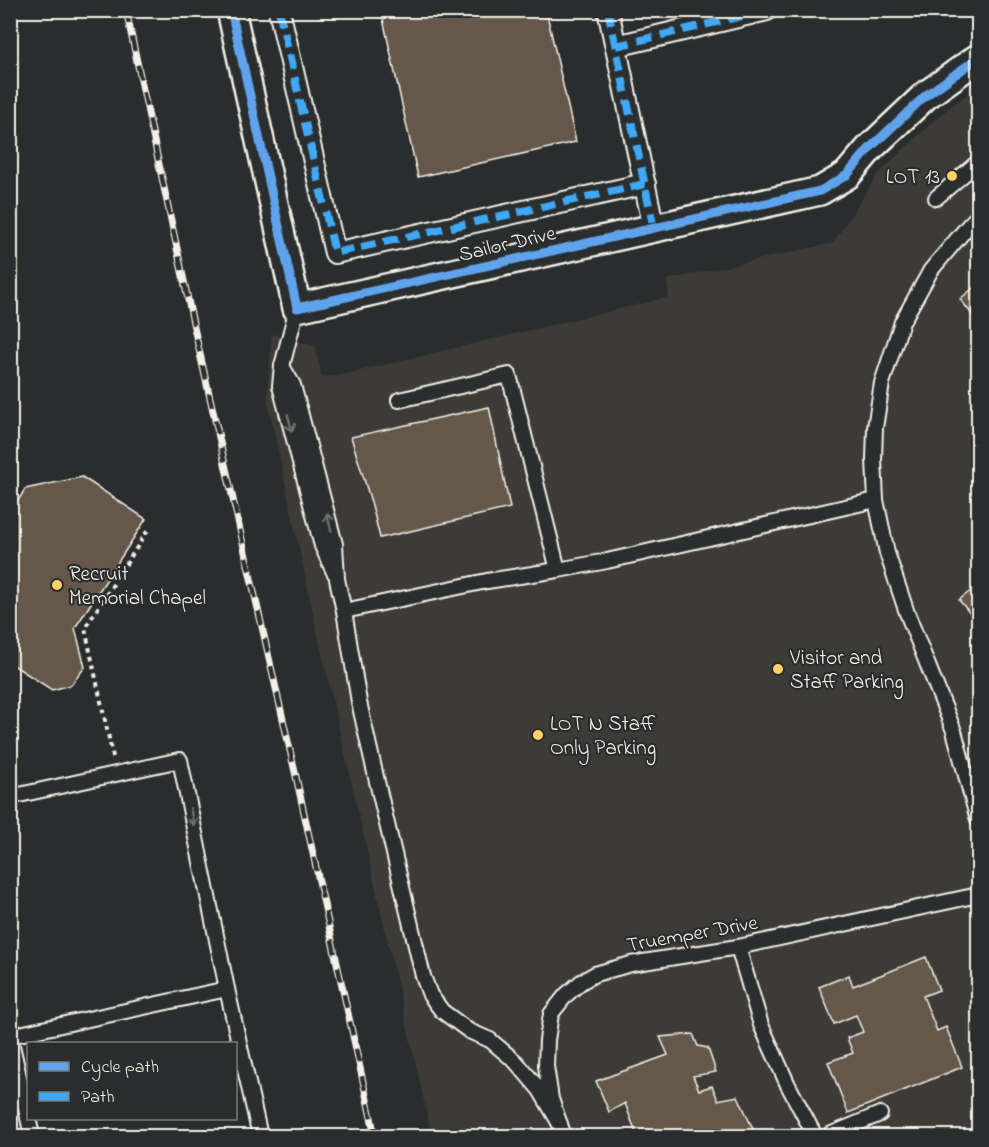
<svg xmlns="http://www.w3.org/2000/svg" width="989" height="1147" viewBox="0 0 989 1147" font-family="'Indie Flower',sans-serif">
<rect width="100%" height="100%" fill="#2a2d2e"/>
<filter id="ink" filterUnits="userSpaceOnUse"><feTurbulence type="fractalNoise" baseFrequency=".0167" numOctaves="2"/><feDisplacementMap in="SourceGraphic" scale="12" xChannelSelector="R" yChannelSelector="G"/><feConvolveMatrix kernelMatrix="1 2 1 2 8 2 1 2 1" color-interpolation-filters="sRGB"/></filter>
<g filter="url(#ink)">
<path fill="#3c3a37" d="M978,86V1136H432L316,627L267,399L272,334L315,346L322,377L342,375L669,297L666,280L833,243L878,174L941,114Z"/>
<g fill="#65594c" stroke="#f4f1e8" stroke-width="1.5">
<path d="M381,10H546L576,142L418,177Z"/>
<path d="M978,284V322L960,299Z"/>
<path d="M489,407L510,508L380,538L372,505L351,437Z"/>
<path d="M82,477L146,519L75,628L85,667L71,685L52,690L10,663V541H12L10,535V514L25,489Z"/>
<path d="M978,585V623L959,600Z"/>
<path d="M926,957L939,990L923,996L937,1031L946,1027L962,1067L848,1113L828,1062L853,1053L847,1038L863,1032L856,1015L834,1024L819,987L849,975L853,986Z"/>
<path d="M693,1034L698,1046L708,1048L716,1072L693,1076L699,1090L712,1086L718,1100L738,1096L756,1136H637L625,1103L609,1112L596,1081L668,1055L660,1037Z"/>
</g>
<g fill="none" stroke-linecap="round" stroke-linejoin="round">
<g stroke="#f4f1e8" stroke-width="18">
<g id="service">
<path d="M936,198L978,162"/>
<path d="M978,216L970,224L931,270L902,322L882,383L875,428L874,460L876,500L887,553L907,613L954,731L978,820"/>
<path d="M297,308L282,366L280,386L322,546L334,572"/>
<path d="M282,366L293,385L335,544L337,579L344,611L359,702L378,786L423,976L430,995L442,1011L469,1031L490,1040L516,1062L540,1090L560,1124"/>
<path d="M399,400L509,375L558,570"/>
<path d="M344,611L487,581L558,570L607,561L876,500"/>
<path d="M10,797L180,760L227,989L260,1136"/>
<path d="M738,947L761,1025L788,1085L815,1136"/>
<path d="M10,1036L227,989"/>
<path d="M10,1036L32,1136"/>
<path d="M564,1136L551,1099L546,1066L547,1040L551,1014L566,995L581,982L595,974L631,964L738,947L978,895"/>
<path d="M827,1136L880,1114"/>
</g>
</g>
<g stroke="#f4f1e8" stroke-width="24">
<g id="pedestrian">
<path d="M279,10L335,253L645,184"/>
<path d="M608,10L654,229"/>
<path d="M616,46L767,10"/>
</g>
</g>
<g stroke="#f4f1e8" stroke-width="32">
<path id="minor" d="M231,10L297,308L820,191L847,175L870,148L925,96L978,58"/>
</g>
<path stroke="#f4f1e8" stroke-width="4" stroke-dasharray="4.5 4.5" stroke-linecap="butt" d="M113,757L85,628L148,530"/>
<use href="#service" stroke="#2a2d2e" stroke-width="14"/>
<use href="#pedestrian" stroke="#2a2d2e" stroke-width="20"/>
<use href="#minor" stroke="#2a2d2e" stroke-width="27"/>
<g stroke="#f4f1e8" stroke-width="7">
<path id="rail" d="M126,10L193,323L297,781L375,1136"/>
</g>
<use href="#rail" stroke="#2a2d2e" stroke-width="4.5" stroke-dasharray="14" stroke-linecap="butt"/>
<g stroke="#3fa9f5" stroke-width="8" stroke-dasharray="15 8" stroke-linecap="butt">
<path d="M279,10L335,253L645,184"/>
<path d="M608,10L654,229"/>
<path d="M616,46L767,10"/>
</g>
<g stroke="#2a2d2e" stroke-width="13">
<path id="cycleway" d="M231,10L297,308L820,191L847,175L870,148L925,96L978,58"/>
</g>
<use href="#cycleway" stroke="#60a3ed" stroke-width="9"/>
</g>
<defs><path id="oneway-shaft" d="M-6 0H5M1.5-3L5.5 0L1.5 3" fill="none" stroke-width="1.6" stroke-linecap="round" stroke-linejoin="round" transform="scale(1.5)"/></defs>
<g stroke="#71726f">
<use href="#oneway-shaft" transform="translate(290 423) rotate(75)"/>
<use href="#oneway-shaft" transform="translate(329 522) rotate(-105)"/>
<use href="#oneway-shaft" transform="translate(192 817) rotate(79)"/>
</g>
</g>
<g fill="#ffd166" stroke="#2a2d2e" stroke-width="2">
<circle cx="952" cy="176" r="6"/>
<circle cx="57" cy="585" r="6"/>
<circle cx="778" cy="669" r="6"/>
<circle cx="538" cy="735" r="6"/>
</g>
<g text-anchor="middle" stroke-width="4.5" stroke-linejoin="round" paint-order="stroke">
<g font-size="21" fill="#f4f1e8" stroke="#2a2d2e" text-anchor="start">
<text x="940" y="183" text-anchor="end">LOT 13</text>
<text x="69" y="580">Recruit<tspan x="69" dy="24">Memorial Chapel</tspan></text>
<text x="790" y="664">Visitor and<tspan x="790" dy="24">Staff Parking</tspan></text>
<text x="550" y="730">LOT N Staff<tspan x="550" dy="24">Only Parking</tspan></text>
</g>
<g font-size="21" fill="#f4f1e8" stroke="#2a2d2e">
<text transform="translate(507 243) rotate(-13)" y="7">Sailor Drive</text>
<text transform="translate(692 933) rotate(-10)" y="7">Truemper Drive</text>
</g>
</g>
<rect width="989" height="1147" fill="none" stroke="#2a2d2e" stroke-width="36"/>
<rect x="18" y="18" width="953" height="1111" fill="none" stroke="#f4f1e8" stroke-width="2" filter="url(#ink)"/>
<rect x="27" y="1042" width="210" height="78" fill="#2a2d2e" stroke="#7b7b78" stroke-width="1.5"/>
<rect x="39" y="1062" width="30" height="9" fill="#60a3ed" stroke="#7b7b78" stroke-width="1.5"/>
<text x="81" y="1072" font-size="18" fill="#f4f1e8">Cycle path</text>
<rect x="39" y="1092" width="30" height="9" fill="#3fa9f5" stroke="#7b7b78" stroke-width="1.5"/>
<text x="81" y="1102" font-size="18" fill="#f4f1e8">Path</text>
</svg>
